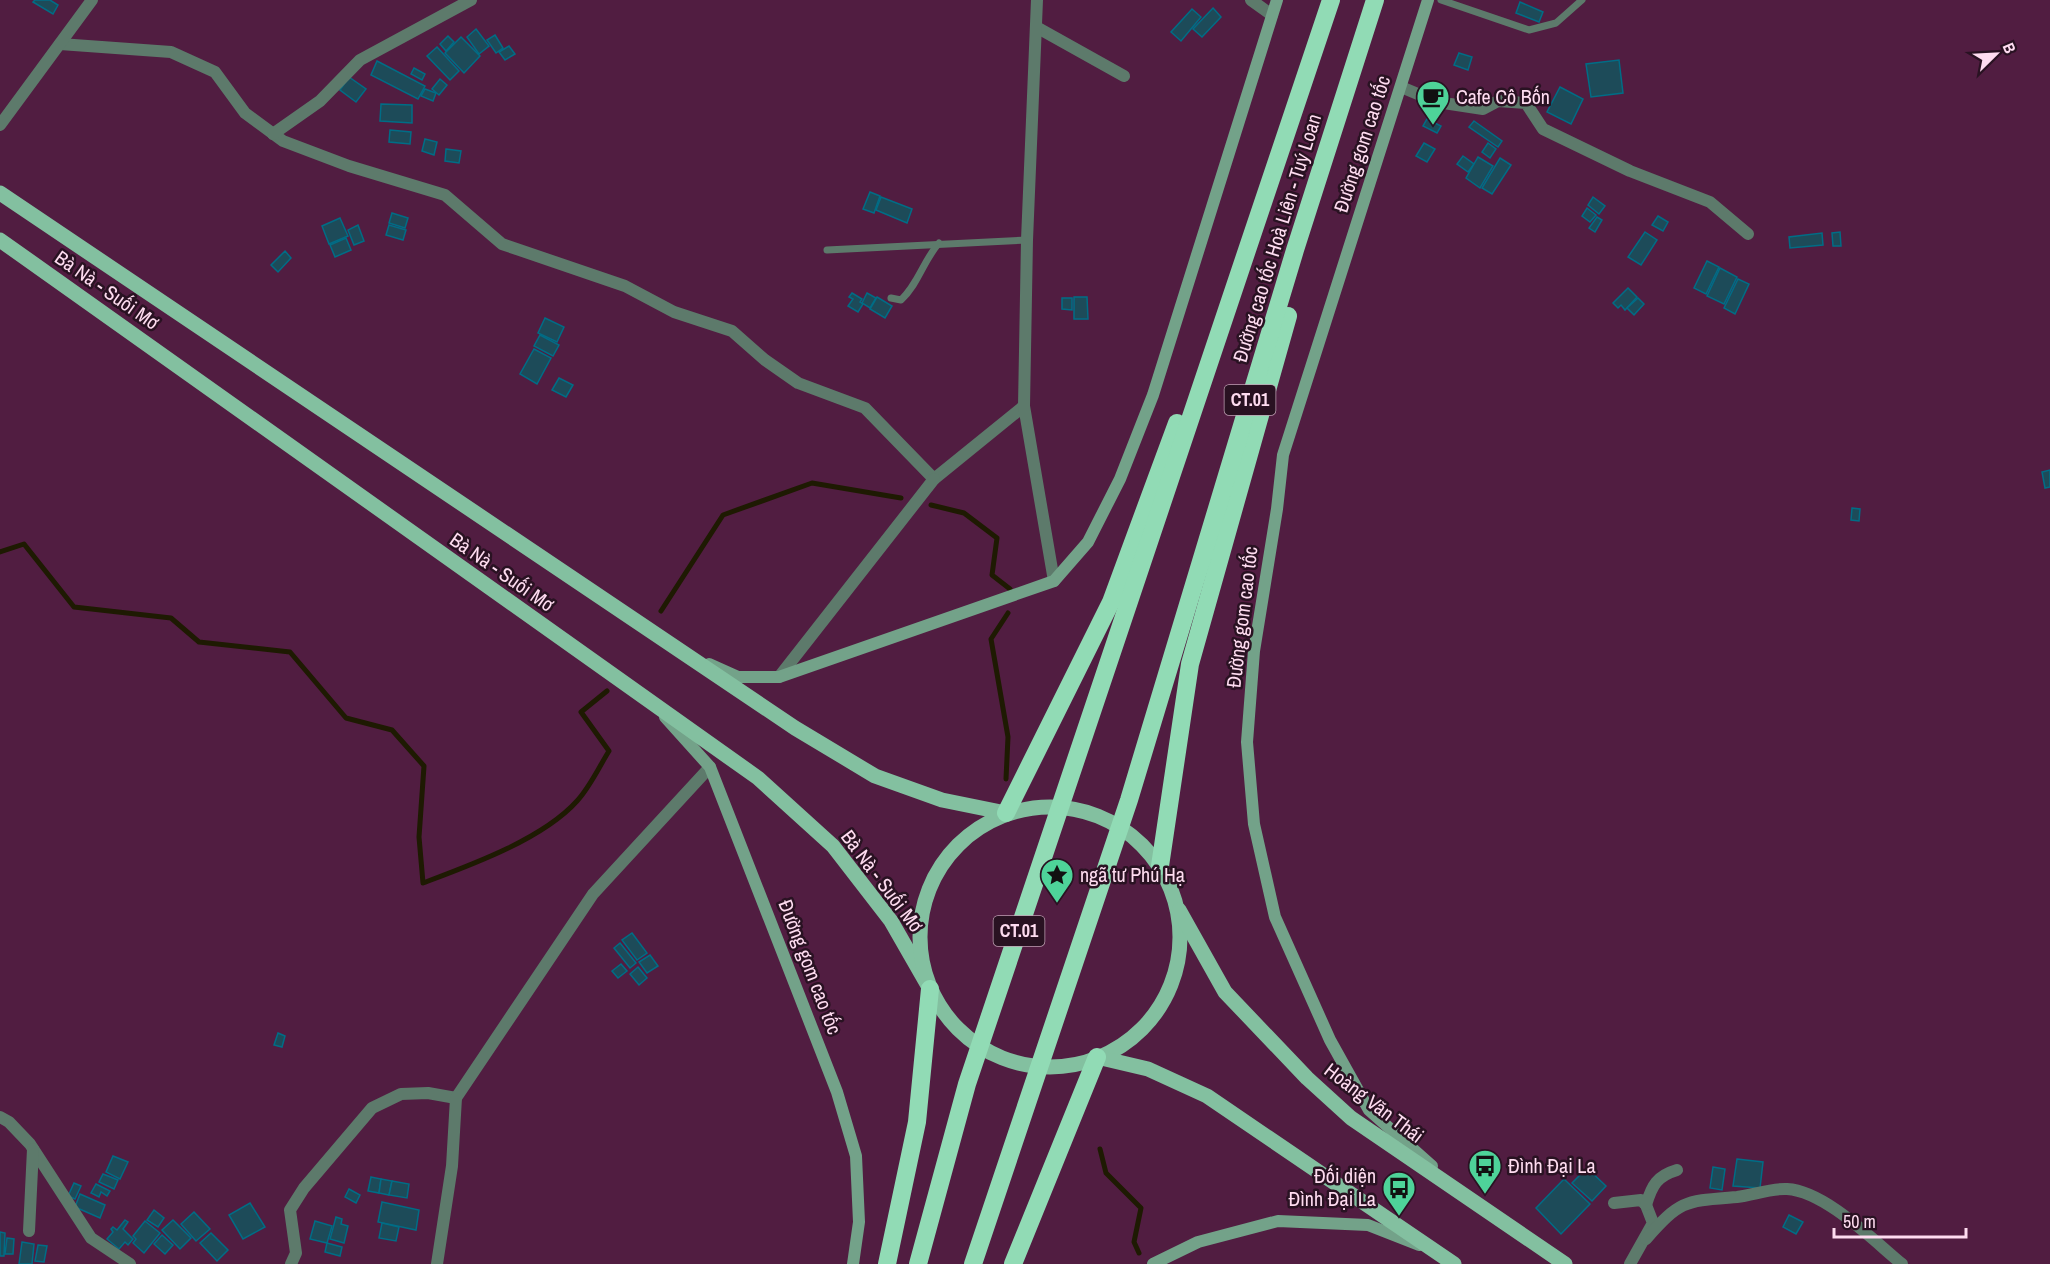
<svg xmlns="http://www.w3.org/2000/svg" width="2050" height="1264" viewBox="0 0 2050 1264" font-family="'Archivo Narrow',sans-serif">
<rect width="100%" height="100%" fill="#511d41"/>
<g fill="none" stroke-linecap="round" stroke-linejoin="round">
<g stroke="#1e1a02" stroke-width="5">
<path d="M931,505L964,513L997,538L992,575L1010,589"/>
<path d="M0,552L24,544L74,607L171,618L199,642L290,652L346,718L392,730L424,766L419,837L423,883C471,865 543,839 577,801C590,787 599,767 609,751L581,712L607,691"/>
<path d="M661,611L723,515L812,483L901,498"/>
<path d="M1006,779L1008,737L991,639L1008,613"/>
<path d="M1100,1149L1106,1173L1141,1208L1134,1242L1139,1253"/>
</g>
</g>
<g fill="#1d4b59" stroke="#006d86" stroke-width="1.5">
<path d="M35,0H50L58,5L53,14L33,2Z"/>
<path d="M1520,2L1543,12L1539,22L1516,13Z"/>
<path d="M1213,8L1221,17L1202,37L1193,29Z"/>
<path d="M1192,9L1201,17L1181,41L1171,32Z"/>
<path d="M476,29L489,46L479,54L467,37Z"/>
<path d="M495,35L503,48L496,53L487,40Z"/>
<path d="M448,36L454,42L446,51L440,44Z"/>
<path d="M461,37L480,56L464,73L445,53Z"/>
<path d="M509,46L515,54L505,60L499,52Z"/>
<path d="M437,47L459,71L450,80L427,56Z"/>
<path d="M1459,53L1472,57L1468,70L1454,65Z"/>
<path d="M1619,60L1623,93L1591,97L1586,64Z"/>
<path d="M377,61L425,86L418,99L371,75Z"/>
<path d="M414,68L425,74L422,80L411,74Z"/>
<path d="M349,77L366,89L356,102L340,90Z"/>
<path d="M440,79L447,85L439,95L432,89Z"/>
<path d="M1560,87L1583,99L1571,124L1547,112Z"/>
<path d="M425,89L436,93L433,101L421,96Z"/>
<path d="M381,104L412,105V123L380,121Z"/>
<path d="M1427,119L1441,126L1437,133L1423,126Z"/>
<path d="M1474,121L1502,141L1498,147L1469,127Z"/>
<path d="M390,130L411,132L410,144L389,142Z"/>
<path d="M425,139L437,142L434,155L422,151Z"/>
<path d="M1424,143L1435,149L1427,162L1416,156Z"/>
<path d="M1488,143L1496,149L1490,158L1482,152Z"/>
<path d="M446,149L461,151L459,163L445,161Z"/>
<path d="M1463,156L1474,164L1468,172L1457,164Z"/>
<path d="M1478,157L1493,166L1480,188L1466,178Z"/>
<path d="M1500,158L1511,165L1492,194L1482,188Z"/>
<path d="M870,192L880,196L874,213L863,209Z"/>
<path d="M881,197L912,209L907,223L876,210Z"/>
<path d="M1593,197L1605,206L1599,214L1588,205Z"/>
<path d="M1587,208L1596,215L1590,222L1582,216Z"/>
<path d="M392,213L408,218L405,228L389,223Z"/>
<path d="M1658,216L1668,222L1663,231L1652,225Z"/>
<path d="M1597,217L1602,220L1595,232L1589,228Z"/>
<path d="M340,218L348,236L329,244L322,226Z"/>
<path d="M358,225L364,241L354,245L348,230Z"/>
<path d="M389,225L406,230L403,240L386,235Z"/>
<path d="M1645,232L1657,240L1641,265L1628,257Z"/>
<path d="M1840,232L1841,246H1833L1832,233Z"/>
<path d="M1822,233L1823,245L1790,248L1789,237Z"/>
<path d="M346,238L351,250L335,257L330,245Z"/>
<path d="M285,251L291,258L278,272L271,265Z"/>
<path d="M1707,261L1719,267L1706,294L1694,288Z"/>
<path d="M1720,268L1737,277L1724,304L1707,296Z"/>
<path d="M1738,279L1749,284L1735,314L1724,308Z"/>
<path d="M1628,288L1637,297L1625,310L1621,305L1618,308L1613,303Z"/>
<path d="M852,293L862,299L860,302L863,304L858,312L848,306L853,299L849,297Z"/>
<path d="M867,293L876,298L870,308L862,303Z"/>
<path d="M877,297L892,306L885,318L870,309Z"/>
<path d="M1074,297H1087L1088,319H1074Z"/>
<path d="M1062,298H1072V310L1062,309Z"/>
<path d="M1638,298L1644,304L1634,315L1627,308Z"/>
<path d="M545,318L564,327L557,342L538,333Z"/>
<path d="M540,335L559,345L553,356L534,346Z"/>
<path d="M534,349L551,358L537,384L520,374Z"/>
<path d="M559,378L573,385L566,397L552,390Z"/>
<path d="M2050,470V487L2045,488L2042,472Z"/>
<path d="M1852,508L1860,509L1859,521L1851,520Z"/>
<path d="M632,933L647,953L637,960L622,940Z"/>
<path d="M620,943L636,963L630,968L614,948Z"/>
<path d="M650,955L658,966L647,973L639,962Z"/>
<path d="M621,964L627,971L618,978L612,971Z"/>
<path d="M638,967L647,978L639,985L630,974Z"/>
<path d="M278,1033L285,1036L282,1047L274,1045Z"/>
<path d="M113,1156L128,1162L120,1179L106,1172Z"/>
<path d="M1737,1159L1763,1162L1760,1188L1733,1186Z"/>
<path d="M1713,1167L1725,1169L1722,1190L1710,1188Z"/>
<path d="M1587,1168L1606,1186L1592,1201L1572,1183Z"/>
<path d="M103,1174L118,1180L114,1189L99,1182Z"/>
<path d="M371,1177L381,1179L379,1193L368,1191Z"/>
<path d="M381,1179L392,1181L389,1195L379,1193Z"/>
<path d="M1564,1179L1590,1204L1561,1234L1536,1208Z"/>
<path d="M392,1181L409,1184L407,1198L389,1195Z"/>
<path d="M74,1183L81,1186L75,1199L68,1196Z"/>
<path d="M96,1184L110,1191L107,1196L101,1192L99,1197L91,1193Z"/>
<path d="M349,1189L360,1195L356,1203L345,1197Z"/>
<path d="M80,1194L105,1205L100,1218L75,1207Z"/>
<path d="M382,1202L419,1210L416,1230L378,1222Z"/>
<path d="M250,1203L265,1227L243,1239L229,1215Z"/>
<path d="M154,1210L164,1218L158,1227L147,1220Z"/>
<path d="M194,1212L210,1229L196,1241L181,1224Z"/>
<path d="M1789,1215L1803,1222L1796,1234L1783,1227Z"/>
<path d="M336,1217L342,1219L341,1224L348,1226L344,1243L330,1239Z"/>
<path d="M125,1220L128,1222L123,1229L133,1239L128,1245L125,1242L119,1249L107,1239L113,1232L111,1229L113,1227L117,1230Z"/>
<path d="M173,1220L191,1238L180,1249L162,1230Z"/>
<path d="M145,1221L160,1233L144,1253L133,1243L136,1239L133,1236Z"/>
<path d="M315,1221L332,1226L327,1243L310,1239Z"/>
<path d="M382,1223L399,1227L396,1241L379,1238Z"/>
<path d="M0,1232L5,1233L4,1256H0Z"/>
<path d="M211,1233L228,1250L217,1261L200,1243Z"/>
<path d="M162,1235L173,1245L165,1254L154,1244Z"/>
<path d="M7,1238L14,1239L13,1254H5Z"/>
<path d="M22,1242L34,1244L32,1264H19Z"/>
<path d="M327,1243L342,1247L340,1256L325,1252Z"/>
<path d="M38,1245L47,1246L44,1262L35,1261Z"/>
</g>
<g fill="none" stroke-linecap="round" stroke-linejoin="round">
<g stroke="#5d7a6b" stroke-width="7">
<path d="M1441,0L1529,30L1556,23L1582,0"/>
<path d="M827,250L1027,240"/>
<path d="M891,298L901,300C919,283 923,261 939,243"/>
</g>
<g stroke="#5d7a6b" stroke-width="12">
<path d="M1251,0L1272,15"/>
<path d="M1038,28L1124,76"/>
<path d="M60,44L171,52L215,72L245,113L283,141L349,166L445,195L502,244L625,286L674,312L732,331L765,360L798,383L865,408L934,479L1024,406"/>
<path d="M1401,87L1437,102L1483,109L1498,101L1526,103L1543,129L1630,171L1710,202L1748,234"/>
<path d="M273,134L320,101L360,60L471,0"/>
<path d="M779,677L934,479"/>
<path d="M0,1117L9,1122L30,1144L91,1238L130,1264"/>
<path d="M1614,1203L1641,1200L1646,1205L1653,1223L1630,1264"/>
<path d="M1646,1205C1652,1185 1657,1176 1677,1170"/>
<path d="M29,1231L33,1149"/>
<path d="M1646,1239C1681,1199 1686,1201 1737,1197C1753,1195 1772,1188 1787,1189C1825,1191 1874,1241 1902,1264"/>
<path d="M291,1264L296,1253L290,1210L304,1188L372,1108L401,1094L428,1093L456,1098"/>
<path d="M437,1264L452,1166L456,1098L593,894L710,767"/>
</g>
<g stroke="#5d7a6b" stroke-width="12">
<path d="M1037,0L1027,240L1024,406L1054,581"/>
<path d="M0,125L92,0"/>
</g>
<g stroke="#73a289" stroke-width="12">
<path d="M1428,0L1283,455L1277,509L1254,651L1247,742L1254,824L1275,917L1330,1040L1369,1110L1432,1166"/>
<path d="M709,664L738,677H779L1054,581L1088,542L1120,479L1153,395L1277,0"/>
<path d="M665,717L710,767L837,1092L856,1156L859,1222L853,1264"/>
<path d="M1153,1264L1198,1242L1278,1221L1368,1225L1419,1245"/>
</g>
<g stroke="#83c0a0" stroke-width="15">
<path d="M0,193L795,728L875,776L942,800L1006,813"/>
<path d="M0,240L758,778L833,846L891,921L930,989"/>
<circle cx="1050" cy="937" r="130"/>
<path d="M1179,910L1225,992L1307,1078L1351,1118L1565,1264"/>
<path d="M1097,1057L1148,1069L1207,1096L1454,1264"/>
</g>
<g stroke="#91dbb5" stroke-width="18">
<path d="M1006,813L1111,602L1177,423"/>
<path d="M1160,866L1190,664L1288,316"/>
<path d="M887,1264L917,1122L930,989"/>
<path d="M918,1264L967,1084L1331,0"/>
<path d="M973,1264L1129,800L1295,250L1375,0"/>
<path d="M1013,1264L1097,1057"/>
</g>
</g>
<defs>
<g id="cafe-pin" transform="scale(1.725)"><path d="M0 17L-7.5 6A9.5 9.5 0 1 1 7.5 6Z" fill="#4ed399" stroke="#291222"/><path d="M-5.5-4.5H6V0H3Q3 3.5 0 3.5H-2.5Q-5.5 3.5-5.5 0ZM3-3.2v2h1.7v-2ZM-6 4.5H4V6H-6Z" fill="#111"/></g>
<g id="sight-pin" transform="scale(1.725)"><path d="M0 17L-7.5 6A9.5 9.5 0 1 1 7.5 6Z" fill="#4ed399" stroke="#291222"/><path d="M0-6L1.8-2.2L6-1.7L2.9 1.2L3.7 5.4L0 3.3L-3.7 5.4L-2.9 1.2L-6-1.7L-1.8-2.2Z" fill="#111"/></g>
<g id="bus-pin" transform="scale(1.725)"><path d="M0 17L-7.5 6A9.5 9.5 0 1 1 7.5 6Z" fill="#4ed399" stroke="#291222"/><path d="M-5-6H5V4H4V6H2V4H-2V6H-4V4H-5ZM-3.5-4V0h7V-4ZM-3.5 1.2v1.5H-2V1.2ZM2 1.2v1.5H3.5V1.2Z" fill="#111"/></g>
</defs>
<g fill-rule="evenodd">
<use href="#cafe-pin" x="1433" y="97"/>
<use href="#sight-pin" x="1057" y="875"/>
<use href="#bus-pin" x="1485" y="1166"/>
<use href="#bus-pin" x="1399" y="1188"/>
</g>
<g text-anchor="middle" stroke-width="5" stroke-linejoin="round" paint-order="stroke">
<g fill="#291222" stroke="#be9fb2" stroke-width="1.5">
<rect x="1224.5" y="385" width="51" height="30" rx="4.5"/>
<rect x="993.5" y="916" width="51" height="30" rx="4.5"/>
</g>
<g font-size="18" font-weight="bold" fill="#fedcf0">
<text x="1250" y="406">CT.01</text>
<text x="1019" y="937">CT.01</text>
</g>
<g font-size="20" fill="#fedcf0" stroke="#291222" text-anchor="start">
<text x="1456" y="104">Cafe Cô Bốn</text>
<text x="1080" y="882">ngã tư Phú Hạ</text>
<text x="1508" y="1173">Đình Đại La</text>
<text x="1376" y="1183" text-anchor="end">Đối diện<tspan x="1376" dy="23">Đình Đại La</tspan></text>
</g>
<g font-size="20" fill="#fedcf0" stroke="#291222">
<text transform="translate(1362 144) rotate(-72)" y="7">Đường gom cao tốc</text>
<text transform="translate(1277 238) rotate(-73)" y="7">Đường cao tốc Hoà Liên - Tuý Loan</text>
<text transform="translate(107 290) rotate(35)" y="7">Bà Nà - Suối Mơ</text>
<text transform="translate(502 572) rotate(35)" y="7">Bà Nà - Suối Mơ</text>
<text transform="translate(1242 617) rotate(-83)" y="7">Đường gom cao tốc</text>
<text transform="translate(882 881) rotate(53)" y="7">Bà Nà - Suối Mơ</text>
<text transform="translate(810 967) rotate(69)" y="7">Đường gom cao tốc</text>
<text transform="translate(1374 1103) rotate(37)" y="7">Hoàng Văn Thái</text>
</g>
</g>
<g transform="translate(1996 54) rotate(66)" stroke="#291222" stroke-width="4.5" paint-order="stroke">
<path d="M0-4.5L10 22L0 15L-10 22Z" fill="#fedcf0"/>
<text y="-9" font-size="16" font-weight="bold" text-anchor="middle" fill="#fedcf0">B</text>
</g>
<path d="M1834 1228v9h132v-9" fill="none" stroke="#fedcf0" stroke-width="3"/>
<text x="1843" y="1228" font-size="18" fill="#fedcf0" stroke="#291222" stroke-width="4.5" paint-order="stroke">50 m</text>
</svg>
